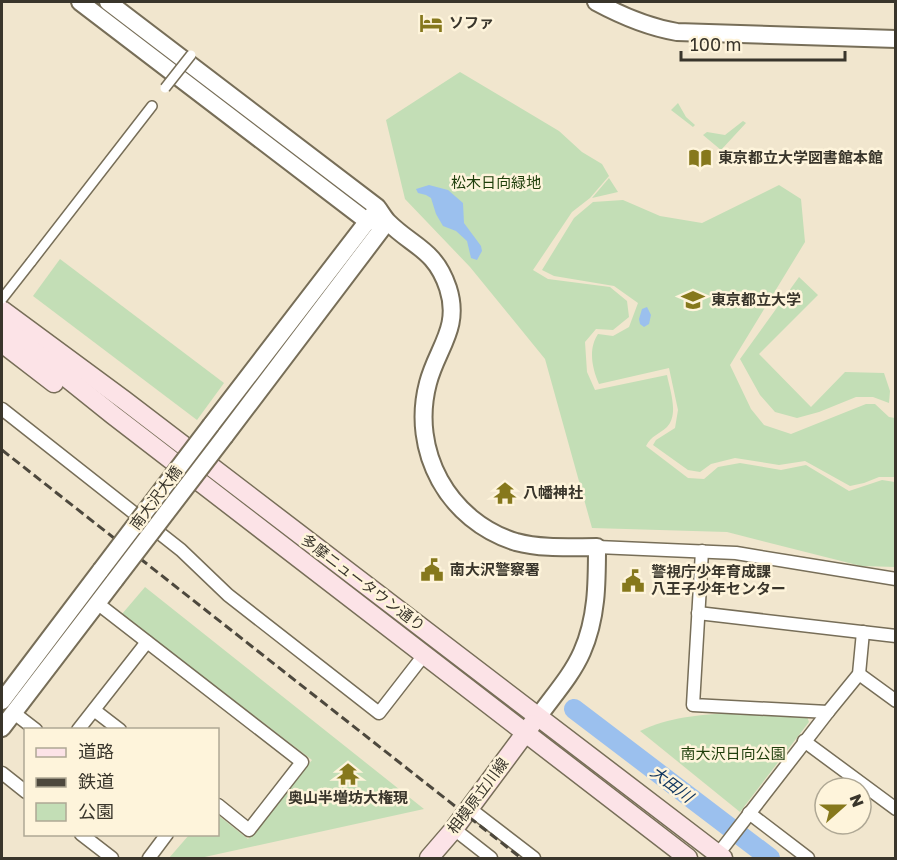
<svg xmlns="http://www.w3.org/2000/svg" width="897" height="860" viewBox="0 0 897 860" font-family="'Golos Text','Noto Sans JP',sans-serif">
<rect width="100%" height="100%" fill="#f1e6ce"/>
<g fill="#c3deb6">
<path d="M460,72L559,131L582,152L602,164L609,176L590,198L572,212L533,270L548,279L610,287L627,301L629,317L613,330L596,329L585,342L587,372L595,390L667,375C670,390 679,415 667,427C658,435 652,435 646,446L688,478L704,479L718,467L740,463L781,470L806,465L849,491L882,480L895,482V567L861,566L727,532L592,528L545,359L470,267L405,199L386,120Z"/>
<path d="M678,103L686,117L695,125L693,127L671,110Z"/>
<path d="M743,121L746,123L721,150L703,135L707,132L725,135Z"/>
<path d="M609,178L618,192L592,198Z"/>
<path d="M779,185L801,199L805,242L730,365L751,409L764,425L791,434L866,404H875L889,417L895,418V477H879L864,483L850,486L805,461L779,465L735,458L711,464L700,472L688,470L653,445L656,440L675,428L678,410L669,368L599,384C592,368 588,349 598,334L613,336L629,327L638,303L614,286L554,276L542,270L574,218L593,202L623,200L660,216L702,223Z"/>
<path d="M60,259L224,383L197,420L33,296Z"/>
<path d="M799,277L818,295L759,354L811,407L845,372L884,373L890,391L889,403L873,397H856L819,412L797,418L775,412L760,395L740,359Z"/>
<path d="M145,587L424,809L200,858H169L189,835L218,834V815L248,839L312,760L122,614Z"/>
<path d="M730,713L806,714L809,722L740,812L640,731C670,717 697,715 730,713Z"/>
</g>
<g fill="#9bc0ee">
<path d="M429,185L448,190L463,203L464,223L481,246L482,251L477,260L471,258L467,241L456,231L443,226L436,214L431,198L426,195L418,193L416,189Z"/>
<path d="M647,307L651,315L649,324L644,327L640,324L639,319L642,309Z"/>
</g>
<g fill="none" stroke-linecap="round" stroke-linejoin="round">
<path stroke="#9bc0ee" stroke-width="20" d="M574,709L770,858"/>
<g stroke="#776e58" stroke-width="12">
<path id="pedestrian" d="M31,262L152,106"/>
</g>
<g stroke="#776e58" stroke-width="15">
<g id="minor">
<path d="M2,409L181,550L228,595L379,713L424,655"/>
<path d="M597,547L736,553L896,579"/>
<path d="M702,551L693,705L828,712"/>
<path d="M97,603L302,762L249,830L218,805"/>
<path d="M698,613L896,636"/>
<path d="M859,674L896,701"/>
<path d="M94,710L120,730"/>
<path d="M14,713L36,730"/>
<path d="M78,730L147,642"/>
<path d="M804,741L896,809"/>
<path d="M2,773L26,792"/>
<path d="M469,808L534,858"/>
<path d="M749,813L808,858"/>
<path d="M454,829L491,858"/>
<path d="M81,834L112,858"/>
<path d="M149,858L167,834"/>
<path d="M715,858L828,712L859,674L863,632"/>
</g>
</g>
<g stroke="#776e58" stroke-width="20">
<g id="tertiary">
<path d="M80,2L367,221L387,222"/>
<path d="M108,2L377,207C381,212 384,218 388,222C413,247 435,249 448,288C461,328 437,348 428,383C410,451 448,521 516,542C542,549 570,547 597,547C597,583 597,618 582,652C572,675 553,696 538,717"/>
<path d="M596,2C622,16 647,27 677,32L896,39"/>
<path d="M211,425L373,214"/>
<path d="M225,436L387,222"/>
<path d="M2,701L101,570"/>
<path d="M2,728L115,580"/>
</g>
</g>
<g stroke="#776e58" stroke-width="21">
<g id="secondary">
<path d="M2,310L124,400L723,858"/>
<path d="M2,326L113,415L688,858"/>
<path d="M2,343L54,383"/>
<path d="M429,858L454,829L532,724"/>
</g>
</g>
<use href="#pedestrian" stroke="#fff" stroke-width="9"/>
<use href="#minor" stroke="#fff" stroke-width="12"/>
<use href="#tertiary" stroke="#fff" stroke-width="16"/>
<use href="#secondary" stroke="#fce3e7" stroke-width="18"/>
<path stroke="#4d483d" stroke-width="3" stroke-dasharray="9 4.5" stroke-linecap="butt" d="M2,450L521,858"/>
<g stroke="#776e58" stroke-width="12" stroke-linecap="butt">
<g id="pedestrian-bridge">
<path d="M165,88L191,55"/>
<path d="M2,299L31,262"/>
</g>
</g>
<g stroke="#776e58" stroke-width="20" stroke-linecap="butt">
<g id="tertiary-bridge">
<path d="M101,570L211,425"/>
<path d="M115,580L225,436"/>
</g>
</g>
<use href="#pedestrian-bridge" stroke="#fff" stroke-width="9"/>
<use href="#tertiary-bridge" stroke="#fff" stroke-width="16"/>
</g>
<defs>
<g id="hotel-bare" transform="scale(1.8)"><path d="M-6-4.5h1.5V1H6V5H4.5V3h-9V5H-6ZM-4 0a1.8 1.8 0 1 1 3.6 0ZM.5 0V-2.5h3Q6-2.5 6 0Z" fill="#86781c" stroke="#fef4db" stroke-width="2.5" paint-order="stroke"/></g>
<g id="library-bare" transform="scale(1.8)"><path d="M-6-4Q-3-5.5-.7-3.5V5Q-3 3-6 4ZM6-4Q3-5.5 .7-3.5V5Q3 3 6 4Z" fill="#86781c" stroke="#fef4db" stroke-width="2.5" paint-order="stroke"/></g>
<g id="university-bare" transform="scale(1.8)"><path d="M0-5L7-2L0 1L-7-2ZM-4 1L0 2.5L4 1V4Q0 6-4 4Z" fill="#86781c" stroke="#fef4db" stroke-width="2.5" paint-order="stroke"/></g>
<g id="temple-bare" transform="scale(1.8)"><path d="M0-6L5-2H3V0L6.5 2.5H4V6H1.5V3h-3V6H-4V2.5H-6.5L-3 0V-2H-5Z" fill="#86781c" stroke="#fef4db" stroke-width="2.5" paint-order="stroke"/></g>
<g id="civic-bare" transform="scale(1.8)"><path d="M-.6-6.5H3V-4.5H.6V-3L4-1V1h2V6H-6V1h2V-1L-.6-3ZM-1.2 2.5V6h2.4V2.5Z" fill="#86781c" stroke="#fef4db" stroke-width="2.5" paint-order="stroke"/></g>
</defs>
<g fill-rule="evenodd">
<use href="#hotel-bare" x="431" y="23"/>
<use href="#library-bare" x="700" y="158"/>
<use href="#university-bare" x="693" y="300"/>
<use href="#temple-bare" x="505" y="493"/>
<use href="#civic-bare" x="432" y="570"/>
<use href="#civic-bare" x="633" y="581"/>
<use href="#temple-bare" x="348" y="774"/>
</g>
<g text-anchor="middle" stroke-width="5" stroke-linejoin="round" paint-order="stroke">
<g font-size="15" font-weight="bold" fill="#39352b" stroke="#fef4db" text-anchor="start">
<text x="449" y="28">ソファ</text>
<text x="718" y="163">東京都立大学図書館本館</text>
<text x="711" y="305">東京都立大学</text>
<text x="523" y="498">八幡神社</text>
<text x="450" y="575">南大沢警察署</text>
<text x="651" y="577">警視庁少年育成課<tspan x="651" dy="17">八王子少年センター</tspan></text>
<text x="348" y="803" text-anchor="middle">奥山半増坊大権現</text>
</g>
<g font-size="15" fill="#1f3e0b" stroke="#fef4db">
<text x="496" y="188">松木日向緑地</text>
<text x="733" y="759">南大沢日向公園</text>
</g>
<g font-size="15" fill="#39352b" stroke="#fef4db">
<text transform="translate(156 498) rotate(-53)" y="5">南大沢大橋</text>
<text transform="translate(363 583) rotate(37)" y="5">多摩ニュータウン通り</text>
<text transform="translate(478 796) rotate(-53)" y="5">相模原立川線</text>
</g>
<g font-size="16" font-style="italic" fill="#0d335d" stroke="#fef4db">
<text transform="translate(672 784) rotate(37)" y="6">大田川</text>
</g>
</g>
<rect width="897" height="860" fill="none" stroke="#39352b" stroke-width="6"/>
<rect x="24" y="728" width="195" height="108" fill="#fef4db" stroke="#afa895" stroke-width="1.5"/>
<rect x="36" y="748" width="30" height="9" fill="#fce3e7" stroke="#afa895" stroke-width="1.5"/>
<text x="78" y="758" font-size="18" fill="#39352b">道路</text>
<rect x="36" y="778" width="30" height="9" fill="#4d483d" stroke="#afa895" stroke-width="1.5"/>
<text x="78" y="788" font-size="18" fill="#39352b">鉄道</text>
<rect x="36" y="803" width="30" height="18" fill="#c3deb6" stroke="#afa895" stroke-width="1.5"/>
<text x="78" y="818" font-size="18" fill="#39352b">公園</text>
<g transform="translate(843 806) rotate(69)"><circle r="28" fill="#fef4db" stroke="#afa895" stroke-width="1.5"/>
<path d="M0-4.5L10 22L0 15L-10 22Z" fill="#86781c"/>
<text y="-9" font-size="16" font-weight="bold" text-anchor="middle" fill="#39352b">N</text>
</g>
<path d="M681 51v9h164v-9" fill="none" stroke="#39352b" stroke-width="3"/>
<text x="690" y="51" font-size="18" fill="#39352b" stroke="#fef4db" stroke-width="4.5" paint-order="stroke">100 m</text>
</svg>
